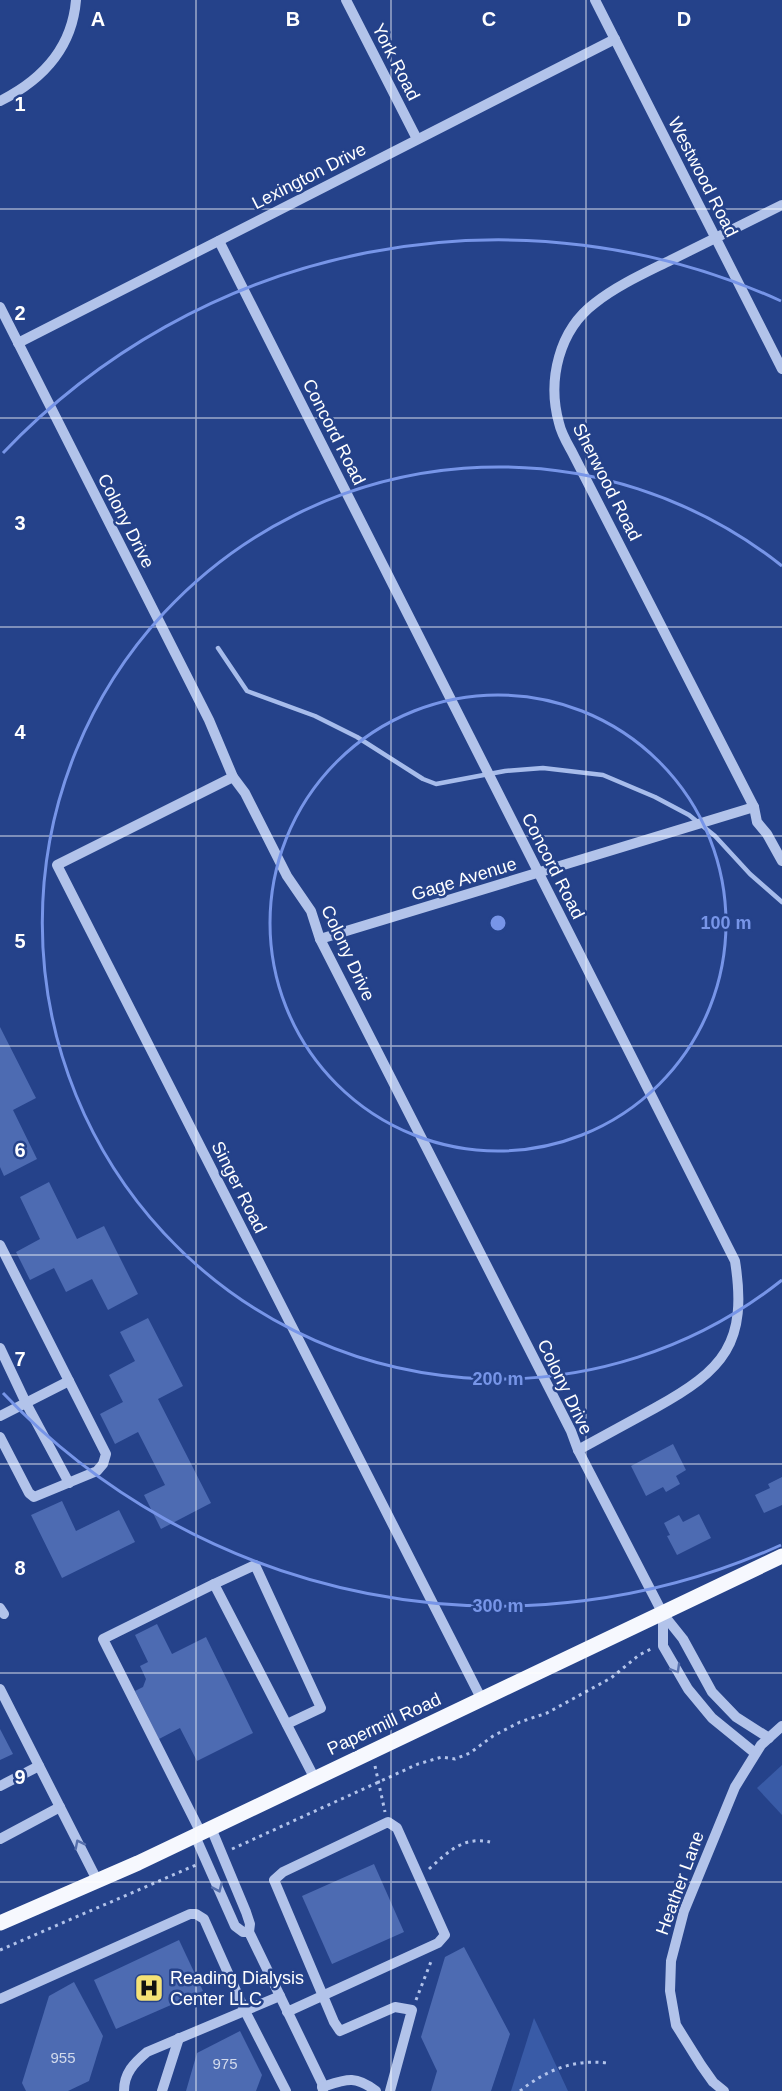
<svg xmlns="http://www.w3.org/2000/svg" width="782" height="2091" viewBox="0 0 782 2091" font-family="Arial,sans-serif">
<rect width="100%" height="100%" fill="#25428a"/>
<g fill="#395ba7">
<path d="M782,1765V1815L757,1788Z"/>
<path d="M534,2018L568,2091H511Z"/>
</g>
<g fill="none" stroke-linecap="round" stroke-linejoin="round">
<path stroke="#a7bceb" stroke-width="4.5" d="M218,648L247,691L315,716L357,737L423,779L436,784L505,771L543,768L603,775L655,797L689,815L715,836L750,874L782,902"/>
</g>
<g fill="#4d6bb2">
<path d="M0,1027L36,1098L13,1110L37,1159L4,1176L0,1167Z"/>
<path d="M49,1182L77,1239L104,1226L138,1294L108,1310L92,1279L66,1292L54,1268L30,1280L16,1252L40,1239L20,1197Z"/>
<path d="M148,1318L183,1386L158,1399L211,1503L161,1529L144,1495L165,1485L138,1432L115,1444L100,1414L123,1402L109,1375L135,1361L120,1332Z"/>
<path d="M673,1444L686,1470L676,1476L680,1484L666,1492L663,1487L646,1496L631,1466Z"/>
<path d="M782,1477V1505L764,1513L755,1495L770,1488L768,1484Z"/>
<path d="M62,1501L76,1531L119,1510L135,1542L62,1578L31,1515Z"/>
<path d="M699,1514L711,1538L677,1555L667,1536L670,1535L664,1523L679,1515L683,1522Z"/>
<path d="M157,1624L172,1654L206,1637L253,1733L197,1761L180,1728L159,1739L135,1691L143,1687L146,1679L140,1666L148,1662L135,1635Z"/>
<path d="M0,1729L13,1754L0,1760Z"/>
<path d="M374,1864L404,1932L332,1964L302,1896Z"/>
<path d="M179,1940L203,1991L116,2029L94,1980Z"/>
<path d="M464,1947L510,2034L491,2091H431L437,2071L421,2037L445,1957Z"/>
<path d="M74,1982L103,2036L89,2081L68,2091H26L22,2083L49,1996Z"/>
<path d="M240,2031L262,2075L256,2091H186L197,2053Z"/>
</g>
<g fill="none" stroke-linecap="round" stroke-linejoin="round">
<g stroke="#b2c3ea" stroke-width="3" stroke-dasharray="3 4.5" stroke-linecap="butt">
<path d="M375,1766L385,1812"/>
<path d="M232,1849L418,1764L442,1757L455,1759L470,1753L493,1736L520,1722L547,1713L611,1678L639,1655L653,1648"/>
<path d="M429,1869C448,1852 463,1836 490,1842"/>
<path d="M0,1950L196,1865"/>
<path d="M416,2000L432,1959"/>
<path d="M520,2091C546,2070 574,2059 607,2063"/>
</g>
<g stroke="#b2c3ea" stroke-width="10">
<path d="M346,0L417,139"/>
<path d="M595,0L782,369"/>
<path d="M0,101C42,80 72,49 76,0"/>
<path d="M782,205C745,223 708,242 671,260C645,273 618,285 595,303C559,330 547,380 559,423C561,433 567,443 572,452L754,807L757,822L767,834L782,861"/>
<path d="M219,241L735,1261C748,1343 724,1370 655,1408C629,1422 604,1436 578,1450"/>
<path d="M0,307L209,720L233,777L245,793L287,876L311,911L320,939L571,1431L578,1450L663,1614L683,1639L712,1692L736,1717L769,1738"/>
<path d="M18,343L615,39"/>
<path d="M233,777L57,865L482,1700"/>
<path d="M320,939L754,807"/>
<path d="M0,1245L106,1454L103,1464L97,1471L34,1497L29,1493L0,1437"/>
<path d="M0,1348L26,1403L69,1483"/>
<path d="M0,1416L69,1381"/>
<path d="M214,1584L255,1565L321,1708L287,1724"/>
<path d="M0,1608L4,1614"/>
<path d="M663,1614V1646L688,1689L712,1718L755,1753"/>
<path d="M0,1689L97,1880"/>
<path d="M0,1786L39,1766"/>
<path d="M211,1828L246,1912L250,1924L249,1932L322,2083L323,2091"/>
<path d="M201,1833L103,1639L214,1584L315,1779"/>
<path d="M195,1836L235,1926L243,1932H249"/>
<path d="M0,1839L60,1807"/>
<path d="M0,1999L190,1914H196L204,1919L245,2011L286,2091"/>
<path d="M287,2012L438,1943L445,1935L397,1828L388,1822L283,1872L274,1880L334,2022L340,2031L395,2007L412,2010L390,2091"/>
<path d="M322,2087C347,2079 355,2075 376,2091"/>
<path d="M124,2091C124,2073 134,2063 147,2052L280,1996"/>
<path d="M162,2091L179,2038"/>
<path d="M724,2091L713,2082L701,2065L676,2025L670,1991L671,1961L684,1911L735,1787L761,1745L782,1726"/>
</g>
<path stroke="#f6f8fe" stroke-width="15" d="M0,1923L138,1863L782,1556"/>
</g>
<defs><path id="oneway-chevron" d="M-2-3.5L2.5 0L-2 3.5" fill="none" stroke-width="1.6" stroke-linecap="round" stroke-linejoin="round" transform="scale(1.5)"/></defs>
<g stroke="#566fac">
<use href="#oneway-chevron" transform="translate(676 1669) rotate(60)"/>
<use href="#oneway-chevron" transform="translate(79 1844) rotate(-117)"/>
<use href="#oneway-chevron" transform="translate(218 1888) rotate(66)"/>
</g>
<path fill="none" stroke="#fff" stroke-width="1.5" stroke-opacity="0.55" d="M196,0V2091M391,0V2091M586,0V2091M0,209H782M0,418H782M0,627H782M0,836H782M0,1046H782M0,1255H782M0,1464H782M0,1673H782M0,1882H782"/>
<g fill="none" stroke="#7795e8" stroke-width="3">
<circle cx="498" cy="923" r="228"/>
<path d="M782 1280A456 456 0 1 1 782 566"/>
<path d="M781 1545A683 683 0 0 1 3 1393M3 453A683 683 0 0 1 781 301"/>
</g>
<defs>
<g id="hospital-square" transform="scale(1.5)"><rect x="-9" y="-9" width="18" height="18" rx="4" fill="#f4e276" stroke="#25428a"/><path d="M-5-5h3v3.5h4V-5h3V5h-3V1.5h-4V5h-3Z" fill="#111"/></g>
</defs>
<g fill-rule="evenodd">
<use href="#hospital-square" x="149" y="1988"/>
</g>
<g text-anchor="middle" stroke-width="5" stroke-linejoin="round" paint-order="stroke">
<g font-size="15" fill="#d2daec">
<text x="63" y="2063">955</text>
<text x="225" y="2069">975</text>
</g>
<g font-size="18" fill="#fff" stroke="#25428a">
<text transform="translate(396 62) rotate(63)" y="6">York Road</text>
<text transform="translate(309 176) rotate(-27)" y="6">Lexington Drive</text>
<text transform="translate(703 177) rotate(63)" y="6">Westwood Road</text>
<text transform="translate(334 432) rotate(63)" y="6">Concord Road</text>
<text transform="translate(607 482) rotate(63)" y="6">Sherwood Road</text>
<text transform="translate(126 521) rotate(63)" y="6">Colony Drive</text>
<text transform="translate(553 866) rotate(63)" y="6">Concord Road</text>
<text transform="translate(464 879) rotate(-17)" y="6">Gage Avenue</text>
<text transform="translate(348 953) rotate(65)" y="6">Colony Drive</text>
<text transform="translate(239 1187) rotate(63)" y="6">Singer Road</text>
<text transform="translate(565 1387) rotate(64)" y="6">Colony Drive</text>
<text transform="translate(384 1724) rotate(-25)" y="6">Papermill Road</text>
<text transform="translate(680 1883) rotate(-70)" y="6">Heather Lane</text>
</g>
<g font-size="18" fill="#fff" stroke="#25428a" text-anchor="start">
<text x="170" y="1984">Reading Dialysis<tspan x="170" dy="21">Center LLC</tspan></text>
</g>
</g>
<g font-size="20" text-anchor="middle" font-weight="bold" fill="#fff" stroke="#25428a" stroke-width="5" stroke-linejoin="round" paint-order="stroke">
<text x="98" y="26">A</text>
<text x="293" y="26">B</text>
<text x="489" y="26">C</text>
<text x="684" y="26">D</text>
<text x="20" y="111">1</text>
<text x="20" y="320">2</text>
<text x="20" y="530">3</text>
<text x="20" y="739">4</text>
<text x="20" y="948">5</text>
<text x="20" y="1157">6</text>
<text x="20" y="1366">7</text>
<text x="20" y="1575">8</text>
<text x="20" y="1784">9</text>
</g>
<circle cx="498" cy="923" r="9" fill="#7795e8" stroke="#25428a" stroke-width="3"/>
<g font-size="18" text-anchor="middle" font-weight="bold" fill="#7795e8" stroke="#25428a" stroke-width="5" stroke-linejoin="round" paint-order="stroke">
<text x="726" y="929">100 m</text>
<text x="498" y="1385">200 m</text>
<text x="498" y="1612">300 m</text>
</g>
</svg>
